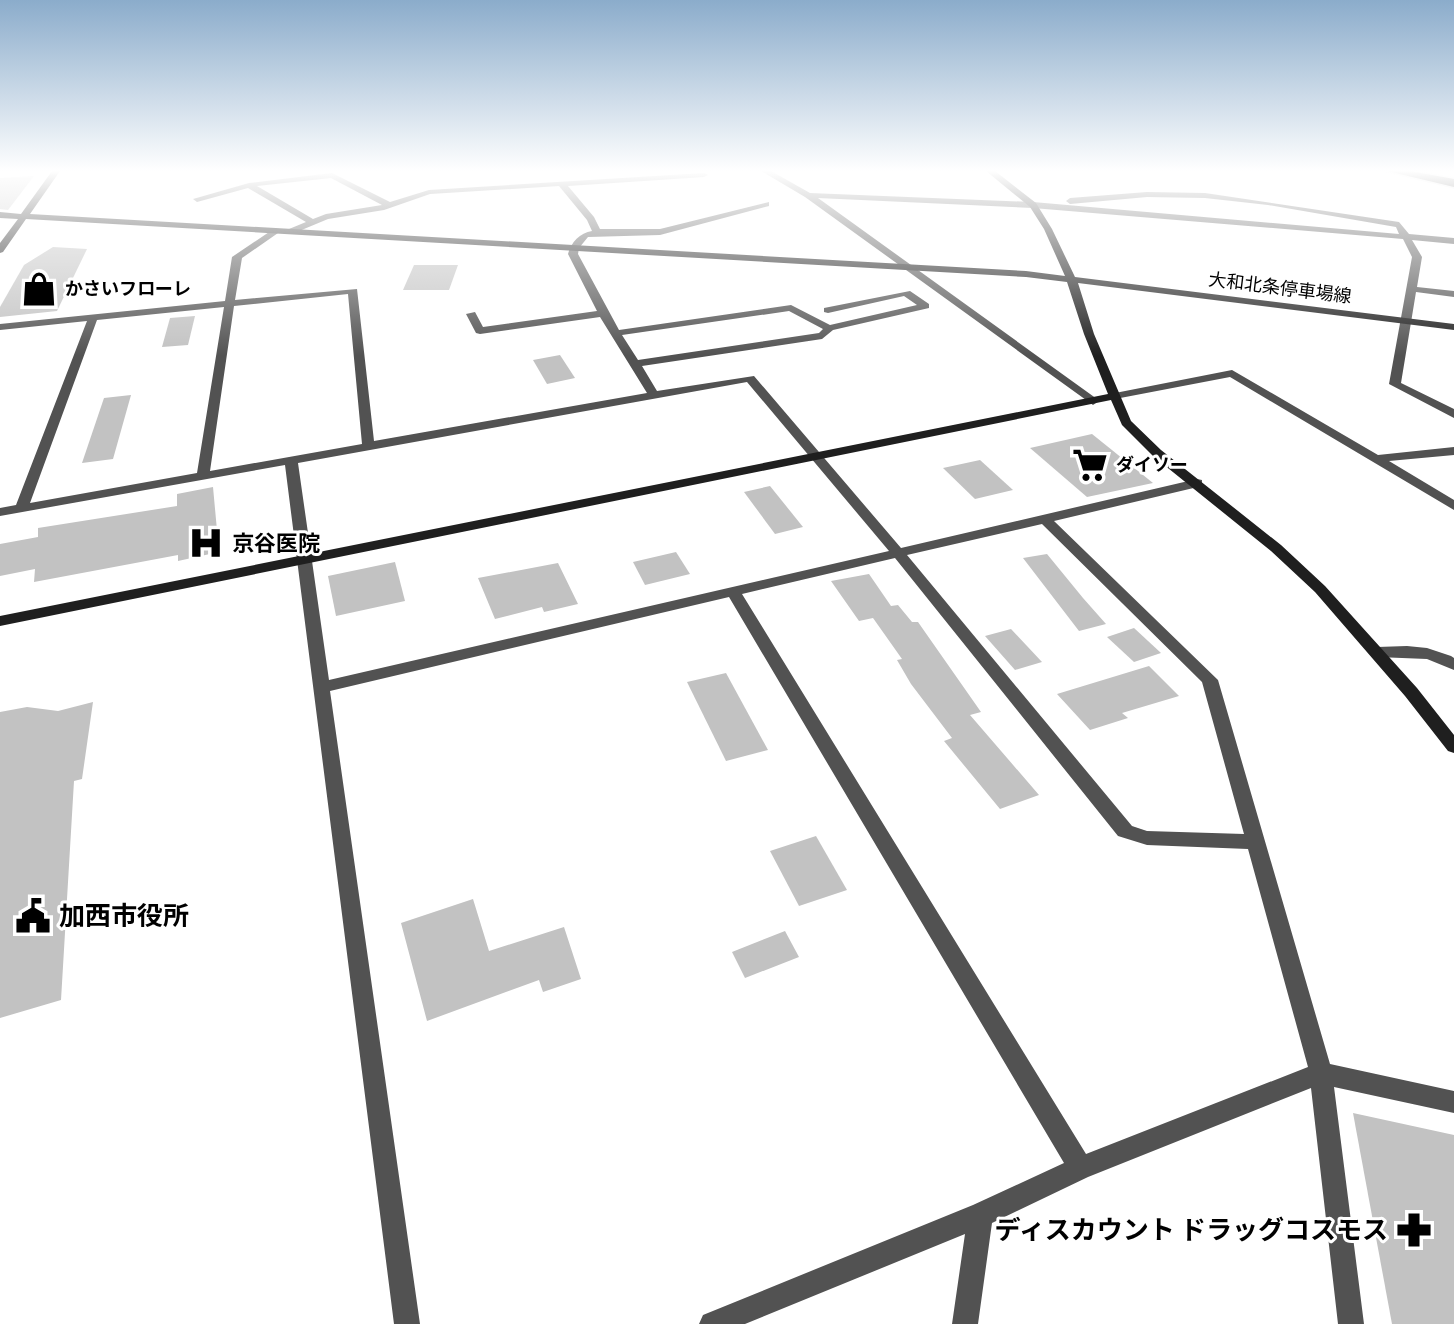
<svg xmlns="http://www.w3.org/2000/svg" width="1454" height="1324" viewBox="0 0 1454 1324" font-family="Barlow,'Noto Sans JP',sans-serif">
<rect width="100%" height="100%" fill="#fff"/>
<g fill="#c2c2c2">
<path d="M34,176L8,210L0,209V178Z"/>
<path d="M53,247L87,249L57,311L0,317V307L24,265Z"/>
<path d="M414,265H458L449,290H403Z"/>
<path d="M195,316L188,345L162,347L170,318Z"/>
<path d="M560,355L575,378L547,384L533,360Z"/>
<path d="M131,395L113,459L82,463L104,398Z"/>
<path d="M1092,434L1153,483L1087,497L1030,448Z"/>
<path d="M980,460L1013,490L975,499L943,468Z"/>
<path d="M770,486L803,527L775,534L744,492Z"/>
<path d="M213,487L219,552L178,561V555L34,582L35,569L0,576V544L38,537V528L177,506V494Z"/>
<path d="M676,552L690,574L645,585L633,562Z"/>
<path d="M1047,554L1083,598L1106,624L1079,631L1023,558Z"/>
<path d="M395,562L405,601L336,616L328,576Z"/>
<path d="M558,563L578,604L544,612L542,607L495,619L478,578Z"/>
<path d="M869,574L891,606L898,605L912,622H918L981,712L970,715L1039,795L1000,809L944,741L952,738L911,684L897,660L902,659L873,618L859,621L831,581Z"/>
<path d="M1134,628L1161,653L1134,662L1107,637Z"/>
<path d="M1011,629L1042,662L1015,670L985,636Z"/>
<path d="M1149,666L1179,696L1122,713L1128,718L1090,730L1057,694Z"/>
<path d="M726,673L768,750L726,761L687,682Z"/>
<path d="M93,702L82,779L74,781L61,1000L0,1018V712L27,707L58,711Z"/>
<path d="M816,836L847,890L799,906L770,851Z"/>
<path d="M473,899L489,951L564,927L581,979L543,992L539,980L427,1021L401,923Z"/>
<path d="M785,931L799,957L745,978L732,952Z"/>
<path d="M1353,1113L1454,1135V1324H1392Z"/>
</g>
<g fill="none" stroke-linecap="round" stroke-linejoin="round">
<g stroke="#dbdbdb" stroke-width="3">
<path id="highway" d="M1387,171H1410L1454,179V187Z"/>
</g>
<g fill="#525252" fill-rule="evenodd">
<path d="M761,171H771L810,193L1033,202L1399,234L1396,227L1268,205L1205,198L1147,197L1070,204L1066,201L1070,198L1147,192L1205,193L1399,222L1409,234L1454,238V244L1412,240L1422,257L1417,287L1454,291V297L1416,292L1401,383L1454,409V418L1389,384L1412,257L1403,239L1033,208L818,198L1097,399L1099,401L1093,405L805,197Z"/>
<path d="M332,173L390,202L429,190L704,173L708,175L704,177L568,186L594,217L600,229H660L769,202V206L660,235L588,237L579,248L578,254L619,330L791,305L830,325L917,305L904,296L828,313L824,312V308L910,291L929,304V308L833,330L822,339L642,366L657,391L754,376L901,548L1197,479L1202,480V486L1054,521L1218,680L1330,1064L1454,1091V1113L1334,1087L1364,1324H1338L1311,1088L1088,1177L992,1223L978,1324H952L965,1234L745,1324H699L703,1315L973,1205L1064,1163L729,597L330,691L420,1324H394L285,465L0,516V508L16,505L87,321L0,330V324L225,301L232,257L275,228L278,229V233L242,258L235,300L357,289L374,441L647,393L600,317L480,334L476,333L466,314L475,312L483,327L597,311L568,254C571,242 580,233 592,231L587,220L559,186L430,194L384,210L328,219L292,234L289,233V229L306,222L248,188L197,202L193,199L249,183ZM331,178L382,205L326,214L313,219L257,186ZM348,294L362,444L210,471L234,306ZM224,307L197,473L30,503L97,320ZM789,311L823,329L819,333L638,360L622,335ZM747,382L889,551L329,680L298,463ZM1042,524L1202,682L1244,834L1147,831L1132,826L907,555ZM895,558L1118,836L1147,845L1248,849L1308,1067L1086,1154L742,594Z"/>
<path d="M1232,370L1378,455L1454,447V455L1389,461L1454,500V510L1230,377L1115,399L1109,396L1115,393Z"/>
<path d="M1407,646L1427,648L1451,656L1454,658V670L1427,659L1377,657L1369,652L1377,647Z"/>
</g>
<path fill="#1f1f1f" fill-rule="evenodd" d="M52,171H60L30,214L1026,271L1065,276L1044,229L1030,207L986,171H995L1036,203L1052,229L1075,277L1454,324V330L1078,283L1094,334L1131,421L1161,450L1281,545L1325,586L1417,688L1454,735V753L1448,751L1405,696L1315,592L1271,551L1153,456L1122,425L1111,400L0,626V616L1108,394L1084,334L1067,282L1026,277L26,219L3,252L0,253V243L18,219L0,218V212L21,214Z"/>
<use href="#highway" fill="#000" fill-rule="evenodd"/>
</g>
<linearGradient id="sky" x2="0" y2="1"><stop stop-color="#8baccb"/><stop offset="0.48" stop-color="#fff"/><stop offset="1" stop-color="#fff" stop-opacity="0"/></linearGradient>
<rect width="1454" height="356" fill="url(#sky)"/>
<defs>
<g id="shop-bare" transform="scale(2.76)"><path d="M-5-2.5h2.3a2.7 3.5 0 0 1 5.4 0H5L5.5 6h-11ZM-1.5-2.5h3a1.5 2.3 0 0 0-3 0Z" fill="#000" stroke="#fff" stroke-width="2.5" paint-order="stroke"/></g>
<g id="supermarket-bare" transform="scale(2.76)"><path d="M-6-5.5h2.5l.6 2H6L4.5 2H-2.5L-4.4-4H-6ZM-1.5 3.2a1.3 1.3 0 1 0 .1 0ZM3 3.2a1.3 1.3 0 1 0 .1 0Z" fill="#000" stroke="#fff" stroke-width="2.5" paint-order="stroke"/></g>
<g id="hospital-bare" transform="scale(2.76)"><path d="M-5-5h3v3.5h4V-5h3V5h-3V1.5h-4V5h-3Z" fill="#000" stroke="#fff" stroke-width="2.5" paint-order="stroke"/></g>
<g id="civic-bare" transform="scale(2.76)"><path d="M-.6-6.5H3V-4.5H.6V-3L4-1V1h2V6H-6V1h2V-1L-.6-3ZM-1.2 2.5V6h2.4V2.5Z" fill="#000" stroke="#fff" stroke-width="2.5" paint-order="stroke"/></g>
<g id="pharmacy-bare" transform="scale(2.76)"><path d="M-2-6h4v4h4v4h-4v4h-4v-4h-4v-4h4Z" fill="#000" stroke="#fff" stroke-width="2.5" paint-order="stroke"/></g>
</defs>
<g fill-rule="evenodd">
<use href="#shop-bare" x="39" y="289"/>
<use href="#supermarket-bare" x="1090" y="465"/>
<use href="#hospital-bare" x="206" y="543"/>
<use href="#civic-bare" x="33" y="916"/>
<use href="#pharmacy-bare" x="1414" y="1230"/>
</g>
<g text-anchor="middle" stroke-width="6" stroke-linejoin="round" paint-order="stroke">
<g font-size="18" fill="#000" stroke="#fff">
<text transform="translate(1280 288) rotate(7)" y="6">大和北条停車場線</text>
</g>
<g font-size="18" font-weight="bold" fill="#000" stroke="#fff" text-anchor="start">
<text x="65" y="295">かさいフローレ</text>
<text x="1116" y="471">ダイソー</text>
</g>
<g font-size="22" font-weight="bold" fill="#000" stroke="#fff" text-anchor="start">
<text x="232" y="551">京谷医院</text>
</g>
<g font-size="26" font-weight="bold" fill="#000" stroke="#fff" text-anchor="start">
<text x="59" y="925">加西市役所</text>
<text x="1388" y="1239" text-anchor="end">ディスカウント ドラッグコスモス</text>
</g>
</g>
</svg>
